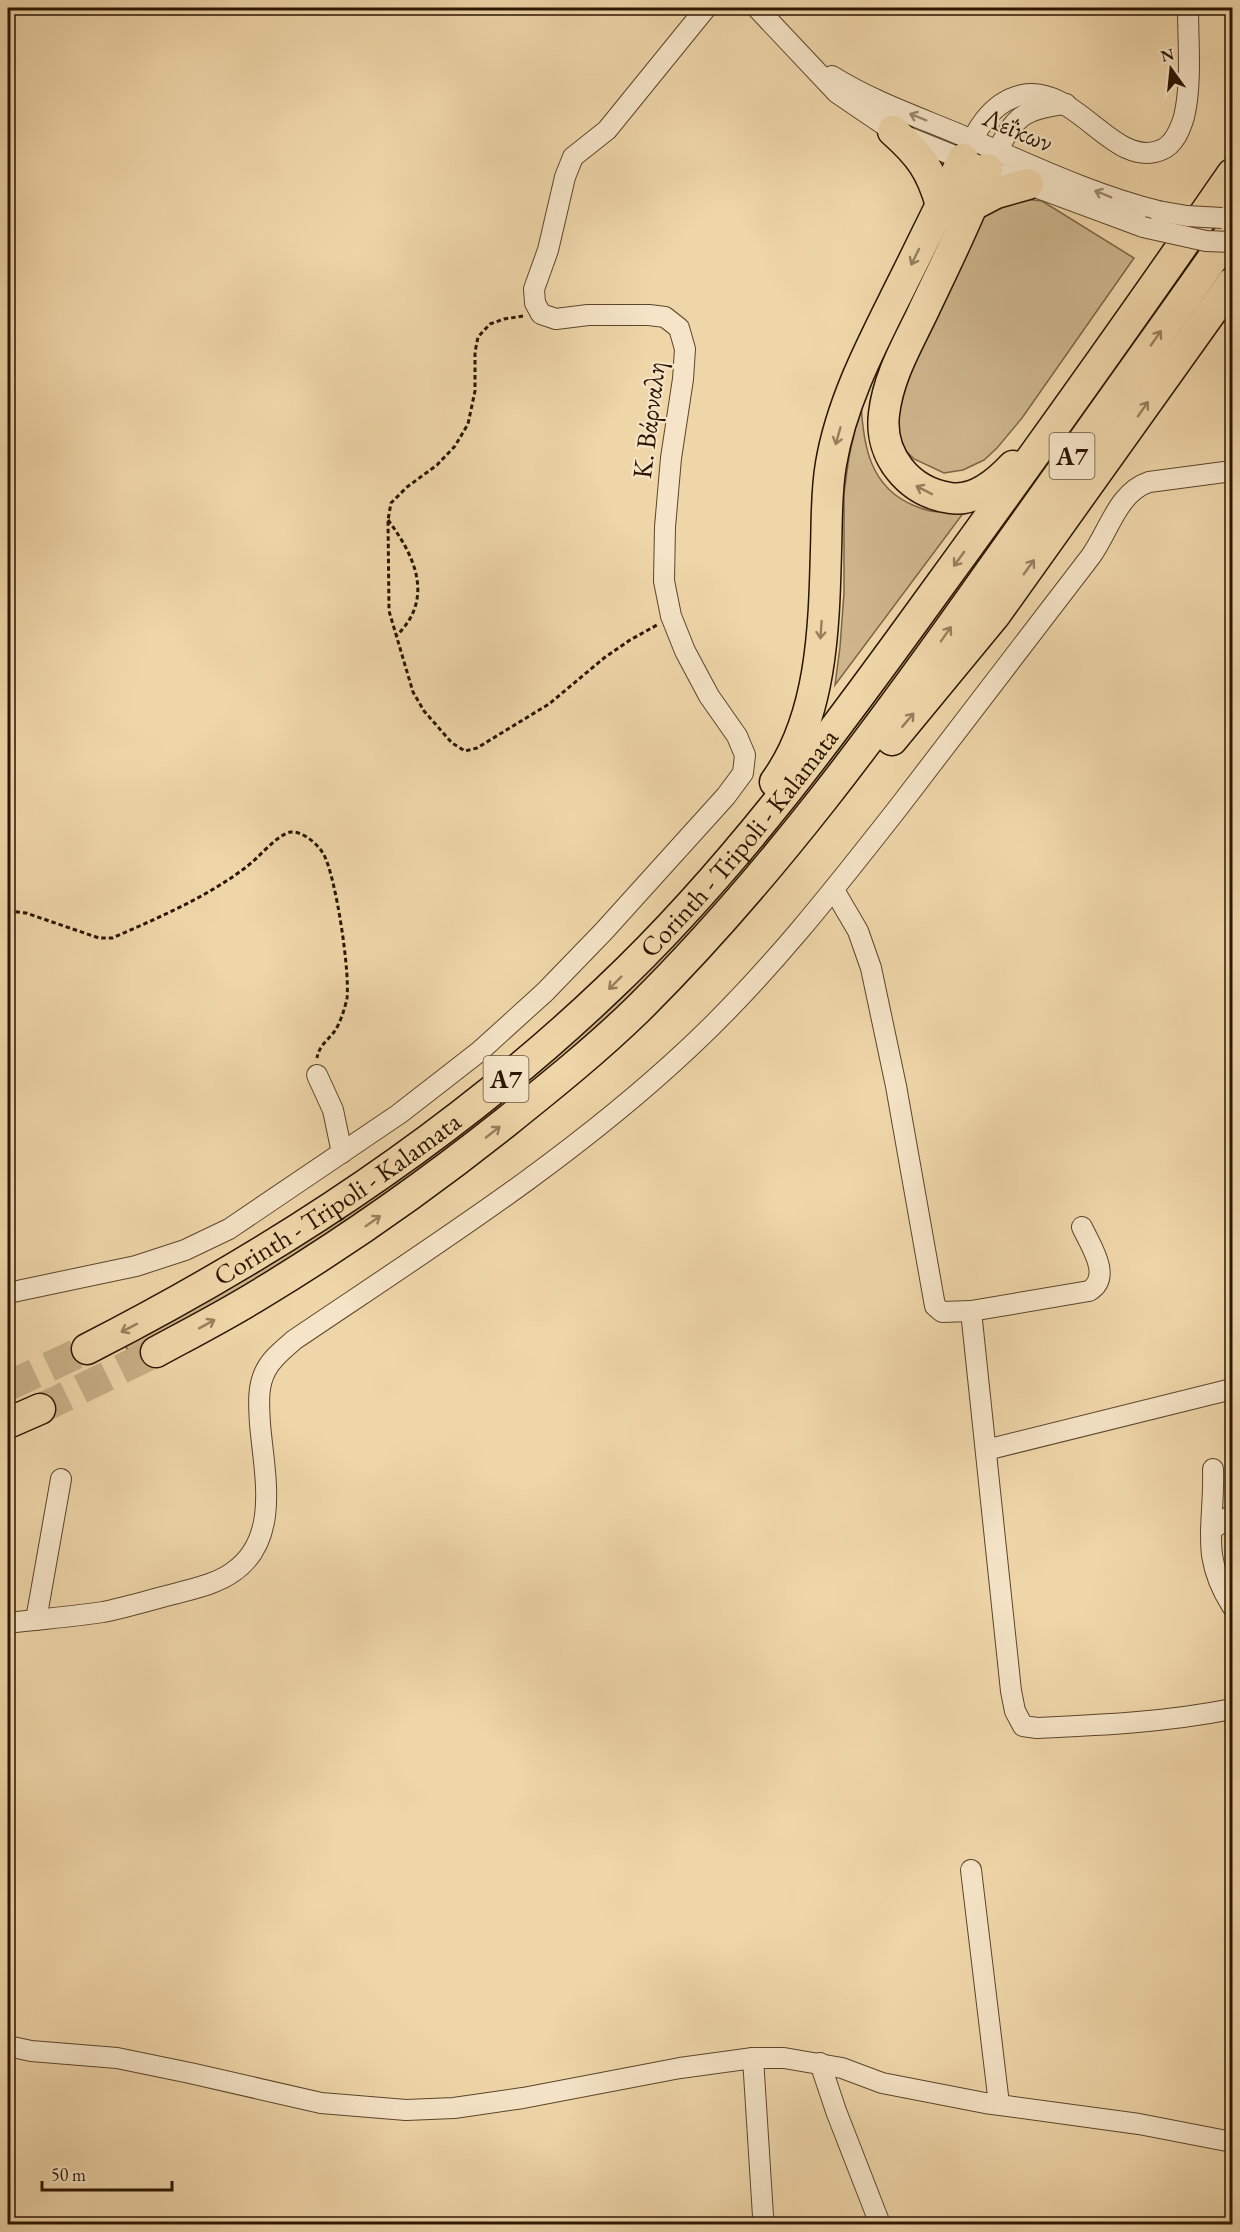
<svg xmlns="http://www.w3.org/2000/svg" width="1240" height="2232" viewBox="0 0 1240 2232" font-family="'EB Garamond',serif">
<rect width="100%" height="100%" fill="#efd6a9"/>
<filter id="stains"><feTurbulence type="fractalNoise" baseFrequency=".00333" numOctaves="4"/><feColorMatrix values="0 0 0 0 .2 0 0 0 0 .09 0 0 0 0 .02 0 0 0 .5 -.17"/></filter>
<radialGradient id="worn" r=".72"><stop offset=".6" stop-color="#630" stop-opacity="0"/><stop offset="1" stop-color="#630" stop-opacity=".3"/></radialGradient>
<g fill="#ceb58c" stroke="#7c6546" stroke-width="1.5">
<path d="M1232,194V209L903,673L768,848L626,1003L489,1120L303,1253L129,1352L124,1344L577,1036Z"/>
<path d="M1017,198L1042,201L1134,258L1022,418L997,448L984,460L963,470L944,473L914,459L903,448L895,413L896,392L983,212Z"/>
<path d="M861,402C863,446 870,488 915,506C924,510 937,513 947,511C956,508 967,500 976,496L835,685L840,647L844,593V493L849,457Z"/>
</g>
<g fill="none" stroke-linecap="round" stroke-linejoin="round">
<g stroke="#c8af87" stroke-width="30" stroke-dasharray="30 15" stroke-linecap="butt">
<path d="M8,1386L87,1349"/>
<path d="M40,1409L156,1352"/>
</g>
<g stroke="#5c452a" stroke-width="22">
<g id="minor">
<path d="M757,8L837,93L893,131L987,169L1143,227"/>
<path d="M832,76C875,103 924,119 970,139C1031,165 1093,195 1158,211"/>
<path d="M963,159C975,132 990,102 1022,95C1076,84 1114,170 1161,150C1174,145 1180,130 1184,117C1192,83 1188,43 1188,8"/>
<path d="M991,162C1014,121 1016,109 1066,104"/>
<path d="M834,890L858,931L871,968L896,1086L935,1306L942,1312L971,1311L1089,1291C1113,1277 1090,1245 1082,1227"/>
<path d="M317,1075L333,1110L342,1153"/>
<path d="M8,1293L136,1266L185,1250L229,1229L399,1114L480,1051L545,992L604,931L726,796L743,773L745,755L737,736L709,696L685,651L671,616L664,581L665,527L671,458L683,379L685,349L679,328L665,317L649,315H588L556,319L541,314L535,303L534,289L548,250L565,177L573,157L607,130L706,8"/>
<path d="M971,1311L1011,1691L1015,1711L1023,1726L1037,1728C1103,1725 1167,1722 1232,1709"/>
<path d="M986,1450L1232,1389"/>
<path d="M1213,1469C1215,1526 1199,1554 1232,1606"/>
<path d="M1211,1530L1232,1515"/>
<path d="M36,1620L61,1479"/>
<path d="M8,1623C39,1619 71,1617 103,1612C128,1607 153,1599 178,1593C196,1588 218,1583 233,1572C281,1539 264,1473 260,1424C259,1406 257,1386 266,1370C272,1358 284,1349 294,1340C430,1248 570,1160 690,1047C767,975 833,891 898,808C963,724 1027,640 1091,556C1109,531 1118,492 1149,482L1232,471"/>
<path d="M971,1870L999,2104"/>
<path d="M8,2046L31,2051L117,2058L190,2073L321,2103L406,2110L454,2108L523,2098L680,2068L753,2058H784L842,2068L882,2083L985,2103L1139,2124L1232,2142"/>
<path d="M753,2058L763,2216L765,2224"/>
<path d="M820,2063L836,2111L880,2224"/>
</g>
</g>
<g stroke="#2b1500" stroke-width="33">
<g id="highway">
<path d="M893,131C920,155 931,170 941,205"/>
<path d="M987,169C968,220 944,267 921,316C906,347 888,378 884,414C879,456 909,492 950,498C975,502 997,483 1013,466"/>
<path d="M973,205L996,193L1028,184"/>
<path d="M892,740L995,615L1232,283"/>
<path d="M775,782C822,717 824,628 826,550C827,522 826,492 831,464C841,404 870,348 897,294C919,250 941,205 963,159"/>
<path id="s1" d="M87,1349C277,1252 454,1136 608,989C732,872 833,733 932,596C1034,456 1134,316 1232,174"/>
<path d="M156,1352C191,1333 226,1315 260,1294C346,1242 427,1185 506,1122C551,1086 597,1049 638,1009C771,877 882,725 990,572C1071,458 1152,345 1232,231"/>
<path d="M8,1423L40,1409"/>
</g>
</g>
<g stroke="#2b1500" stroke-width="3" stroke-dasharray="4.5 3" stroke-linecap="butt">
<path d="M523,316L504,319L490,324L478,337L475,352V391L468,424L455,446L437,465L407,487L391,503L388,520L389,611L413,692L424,711L452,743L465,751L477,748L549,704L604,658L630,640L657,625"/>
<path d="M388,520C415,556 435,599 396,636"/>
<path d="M8,911L26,913L99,938H112C158,918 205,898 245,868C258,859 277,834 291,832C303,831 319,845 324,855C336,878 350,971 347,998C345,1008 340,1024 334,1032C327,1041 319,1046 317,1058"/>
</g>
<use href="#minor" stroke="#f5e4c7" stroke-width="20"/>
<use href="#highway" stroke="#efd6a9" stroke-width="30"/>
<g stroke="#5c452a" stroke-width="22" stroke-linecap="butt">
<g id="minor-bridge">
<path d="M1158,211L1187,216L1222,218"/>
<path d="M1143,227L1206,241L1232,242"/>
</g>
</g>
<use href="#minor-bridge" stroke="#f5e4c7" stroke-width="20"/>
</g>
<defs><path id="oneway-shaft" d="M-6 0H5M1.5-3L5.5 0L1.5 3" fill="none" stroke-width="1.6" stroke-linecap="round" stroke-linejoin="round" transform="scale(1.5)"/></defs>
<g stroke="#9a876d">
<use href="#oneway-shaft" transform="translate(918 117) rotate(-158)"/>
<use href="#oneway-shaft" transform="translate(1103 194) rotate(-158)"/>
</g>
<g stroke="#977f5d">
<use href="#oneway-shaft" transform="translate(915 257) rotate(116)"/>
<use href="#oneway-shaft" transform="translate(1156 338) rotate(-55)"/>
<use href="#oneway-shaft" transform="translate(1143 409) rotate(-55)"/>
<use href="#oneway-shaft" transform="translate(838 436) rotate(106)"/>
<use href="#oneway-shaft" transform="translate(924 490) rotate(-153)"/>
<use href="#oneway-shaft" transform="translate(959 559) rotate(126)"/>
<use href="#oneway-shaft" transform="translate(1029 567) rotate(-54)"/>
<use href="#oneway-shaft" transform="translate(821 630) rotate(94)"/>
<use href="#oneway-shaft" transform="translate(946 634) rotate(-55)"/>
<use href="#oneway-shaft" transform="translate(908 720) rotate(-50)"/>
<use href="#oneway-shaft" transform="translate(615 983) rotate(135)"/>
<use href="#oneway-shaft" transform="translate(493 1132) rotate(-38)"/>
<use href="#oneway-shaft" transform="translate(373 1221) rotate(-35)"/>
<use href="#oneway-shaft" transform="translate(207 1324) rotate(-29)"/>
<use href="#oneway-shaft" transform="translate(129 1328) rotate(153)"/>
</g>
<g text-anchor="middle" stroke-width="4.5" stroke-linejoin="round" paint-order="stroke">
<g fill="#f5e4c7" stroke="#68533c" stroke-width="1.5">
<rect x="1049.5" y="433" width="45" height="46" rx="4.5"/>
<rect x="483.5" y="1056" width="45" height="46" rx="4.5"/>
</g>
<g font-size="26" font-weight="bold" fill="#2b1500">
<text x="1072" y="465">Α7</text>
<text x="506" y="1088">Α7</text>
</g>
<g font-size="27" fill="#2b1500" stroke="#f5e4c7">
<text transform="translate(1018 130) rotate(23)" y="9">Λεΐκων</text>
<text transform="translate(649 420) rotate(-83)" y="9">Κ. Βάρναλη</text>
<text dy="9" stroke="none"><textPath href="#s1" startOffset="832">Corinth - Tripoli - Kalamata</textPath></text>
<text dy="9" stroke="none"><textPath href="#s1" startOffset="292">Corinth - Tripoli - Kalamata</textPath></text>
</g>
</g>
<rect width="1240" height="2232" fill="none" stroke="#efd6a9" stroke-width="30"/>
<rect x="9" y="9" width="1222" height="2214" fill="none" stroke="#2b1500" stroke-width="3"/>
<rect x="15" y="15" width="1210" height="2202" fill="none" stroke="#2b1500" stroke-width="1.5"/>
<g transform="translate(1171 69) rotate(345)" stroke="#f5e4c7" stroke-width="4.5" paint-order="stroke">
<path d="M0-4.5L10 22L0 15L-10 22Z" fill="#2b1500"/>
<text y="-9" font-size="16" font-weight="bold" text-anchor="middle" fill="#2b1500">N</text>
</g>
<path d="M42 2181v9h130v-9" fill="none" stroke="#2b1500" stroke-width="3"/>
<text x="51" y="2181" font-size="18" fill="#2b1500" stroke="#f5e4c7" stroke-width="4.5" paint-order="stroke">50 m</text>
<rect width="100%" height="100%" filter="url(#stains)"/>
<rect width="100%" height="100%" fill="url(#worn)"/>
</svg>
